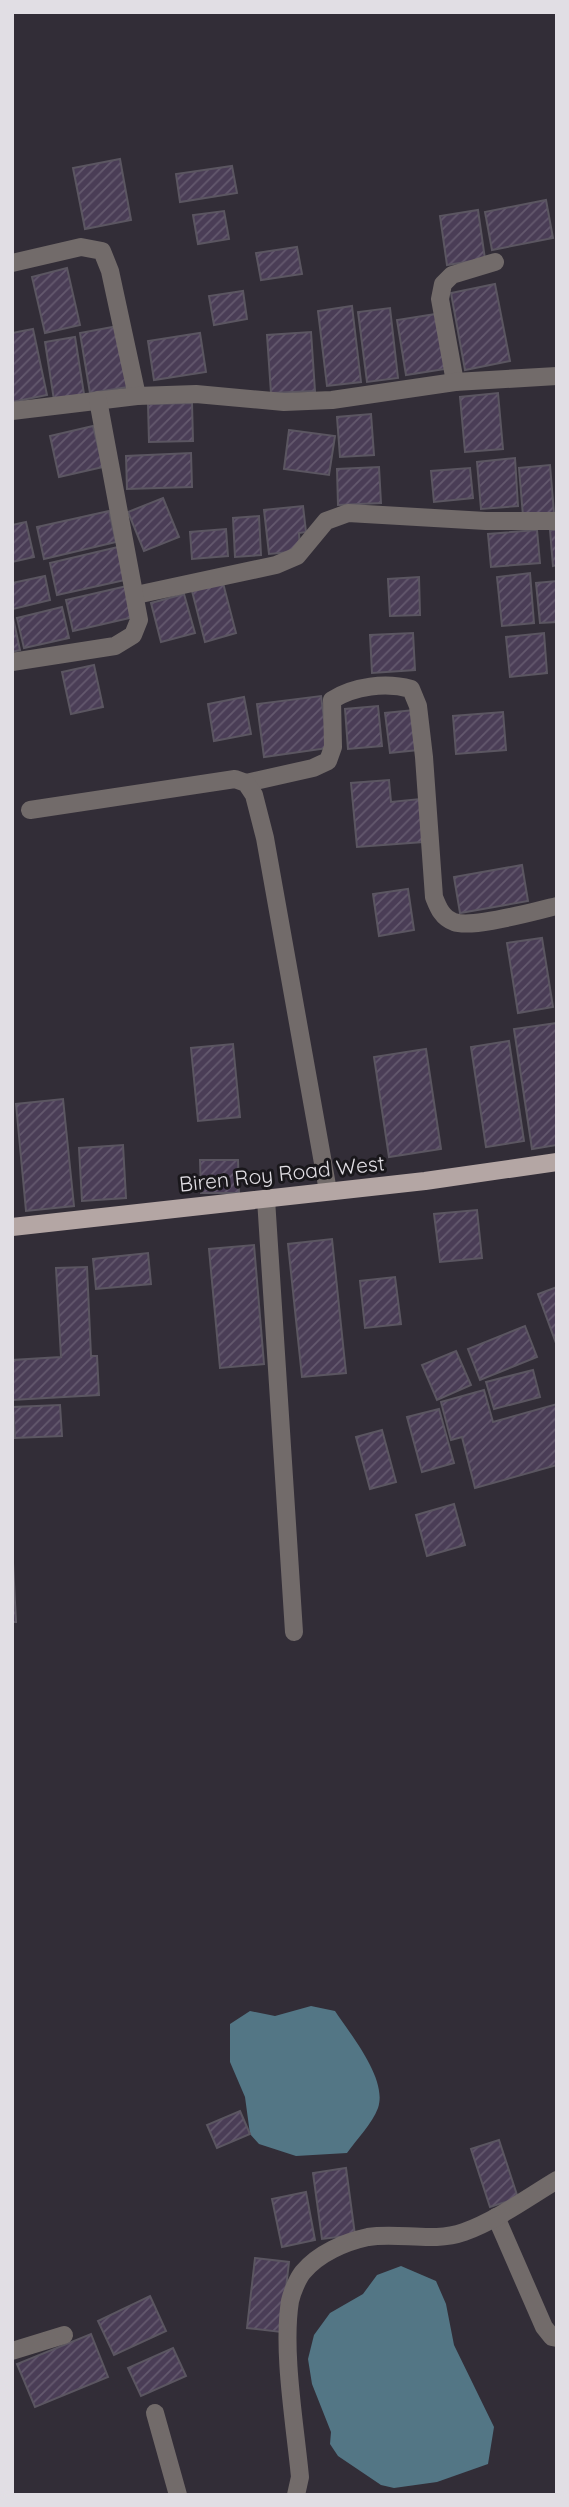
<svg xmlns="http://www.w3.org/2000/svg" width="569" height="2507" viewBox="0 0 569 2507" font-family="Quicksand,sans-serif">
<defs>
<pattern id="building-hatch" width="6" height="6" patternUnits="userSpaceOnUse" patternTransform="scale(1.75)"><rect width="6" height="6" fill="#4a3d56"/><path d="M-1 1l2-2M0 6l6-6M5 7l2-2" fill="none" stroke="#64596e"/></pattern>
</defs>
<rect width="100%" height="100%" fill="#322d37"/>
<g fill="#537685">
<path d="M311,2006L335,2011C350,2034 388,2079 378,2108C372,2124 357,2139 347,2153L296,2156L259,2144L250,2134L245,2097L230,2062V2024L250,2011L275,2016Z"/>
<path d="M401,2266L436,2281L446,2304L454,2345L494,2427L488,2464L437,2482L394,2488L381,2485L338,2456L330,2444L331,2432L312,2384L308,2359L314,2335L330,2313L363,2294L377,2275Z"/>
</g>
<g fill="url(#building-hatch)" stroke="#5b5661" stroke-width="2">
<path d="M120,159L131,220L85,229L73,168Z"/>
<path d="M232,166L237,193L180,202L176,174Z"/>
<path d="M546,200L553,238L492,250L485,212Z"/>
<path d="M478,210L485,259L447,265L440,216Z"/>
<path d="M224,211L229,239L198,244L193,215Z"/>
<path d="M297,247L302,274L261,280L256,253Z"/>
<path d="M67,268L80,325L45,333L32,277Z"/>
<path d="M495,284L510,361L465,370L451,293Z"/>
<path d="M243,291L247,319L214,325L209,296Z"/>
<path d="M352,306L361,382L327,386L318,311Z"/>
<path d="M390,308L398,378L367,382L358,312Z"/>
<path d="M436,314L445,369L406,375L397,320Z"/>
<path d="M118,326L128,387L90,393L80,333Z"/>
<path d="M33,329L47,395L12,402V333Z"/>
<path d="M311,332L315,391L271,393L267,335Z"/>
<path d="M200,333L206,372L154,380L148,341Z"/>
<path d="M75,337L84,394L54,400L45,342Z"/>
<path d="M498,393L503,449L465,452L460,397Z"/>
<path d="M192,403L193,441L149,442L148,404Z"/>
<path d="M371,414L374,455L340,457L337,417Z"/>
<path d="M93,426L103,467L59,477L50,436Z"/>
<path d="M289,430L335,436L329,475L284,469Z"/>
<path d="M191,453L192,487L127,489L126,456Z"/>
<path d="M515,458L518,506L481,509L477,462Z"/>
<path d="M550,465L554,513L523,516L519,468Z"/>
<path d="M379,467L381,503L338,505L337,469Z"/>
<path d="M470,468L473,498L434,502L431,471Z"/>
<path d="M163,498L179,537L144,551L128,512Z"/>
<path d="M303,506L306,532L299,533L300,551L269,554L264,510Z"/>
<path d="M109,511L116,542L44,559L37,527Z"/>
<path d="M259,516L261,555L235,557L233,518Z"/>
<path d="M26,522L34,557L12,562V525Z"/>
<path d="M226,529L228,556L192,559L190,532Z"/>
<path d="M537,530L540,563L491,567L488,534Z"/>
<path d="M550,530H557V565L553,566Z"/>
<path d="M118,547L125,580L57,595L50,563Z"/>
<path d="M530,573L534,623L502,626L497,577Z"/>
<path d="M45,576L50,600L13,609L12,583Z"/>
<path d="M419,577L420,615L390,616L388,579Z"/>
<path d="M557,581V622L540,623L536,583Z"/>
<path d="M223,583L236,633L205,642L192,591Z"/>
<path d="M127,586L134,617L73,631L66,600Z"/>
<path d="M184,594L195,633L161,642L151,603Z"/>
<path d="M62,607L69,638L24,648L17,618Z"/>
<path d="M12,613L20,650L12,652Z"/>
<path d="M413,633L415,670L372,673L370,635Z"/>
<path d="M544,633L547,673L510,677L506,637Z"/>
<path d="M94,665L103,707L71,714L62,672Z"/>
<path d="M321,696L328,748L264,757L257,704Z"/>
<path d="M244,697L251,734L214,741L208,704Z"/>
<path d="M378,706L382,746L348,749L345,709Z"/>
<path d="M414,710L418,750L390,753L385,713Z"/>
<path d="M503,712L506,750L456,754L453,716Z"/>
<path d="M389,780L391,802L420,799L423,842L357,847L351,783Z"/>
<path d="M522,865L528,901L460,913L454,877Z"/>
<path d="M408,889L414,930L379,936L373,894Z"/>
<path d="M542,938L553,1007L518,1013L507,943Z"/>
<path d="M557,1023V1145L532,1149L514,1029Z"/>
<path d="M509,1041L524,1141L486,1147L471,1047Z"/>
<path d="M233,1044L240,1117L198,1121L191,1048Z"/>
<path d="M426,1049L441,1149L389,1157L374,1057Z"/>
<path d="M63,1099L74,1206L26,1211L16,1104Z"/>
<path d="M123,1145L126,1198L82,1201L79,1148Z"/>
<path d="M200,1160H238L239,1193H201Z"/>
<path d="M477,1210L482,1258L440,1262L434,1214Z"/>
<path d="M332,1239L346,1373L302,1377L288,1244Z"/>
<path d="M254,1245L264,1364L220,1368L209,1249Z"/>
<path d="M148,1253L151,1284L96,1289L93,1259Z"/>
<path d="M87,1267L91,1356H97L99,1395L12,1400V1360L61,1357L56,1268Z"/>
<path d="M395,1277L401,1324L365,1328L360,1281Z"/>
<path d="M557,1287V1346L538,1294Z"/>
<path d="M525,1326L537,1357L480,1380L468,1349Z"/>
<path d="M456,1351L471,1385L437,1400L422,1365Z"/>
<path d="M533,1370L540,1397L494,1409L486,1382Z"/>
<path d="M484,1390L493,1422L557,1404V1465L475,1488L462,1437L451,1440L441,1402Z"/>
<path d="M60,1405L62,1436L15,1438L13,1407Z"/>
<path d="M439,1409L454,1463L422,1472L407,1417Z"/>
<path d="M382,1430L396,1482L370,1489L356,1437Z"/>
<path d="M454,1504L465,1545L427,1556L416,1515Z"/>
<path d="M12,1543L16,1622H12Z"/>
<path d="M240,2111L250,2134L217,2148L207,2125Z"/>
<path d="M499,2140L518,2198L490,2207L471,2149Z"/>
<path d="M346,2168L355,2235L322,2239L313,2173Z"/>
<path d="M306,2192L315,2240L282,2247L272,2199Z"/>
<path d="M255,2258L289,2262L281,2332L247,2328Z"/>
<path d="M150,2296L166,2331L114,2355L98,2321Z"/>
<path d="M91,2334L108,2377L35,2407L17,2364Z"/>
<path d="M173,2348L186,2376L141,2396L128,2368Z"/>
</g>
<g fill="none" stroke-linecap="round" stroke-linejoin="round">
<g stroke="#726b6a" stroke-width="18">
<path d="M12,263L81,247L102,251L110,271L137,396"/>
<path d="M455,382L440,299L443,284L452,275L495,262"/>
<path d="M12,411L137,396L196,394L284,402L332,400L455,382L557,376"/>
<path d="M136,595L276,565L297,556L326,521L348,513L486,521H557"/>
<path d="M12,662L115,646L133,635L139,620L98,400"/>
<path d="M246,783L313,768L328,761L333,747L332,700C354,686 386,682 411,689L418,706L424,757L434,897C438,907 442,918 454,922C473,929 534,911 557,906"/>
<path d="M30,810L235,779L246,783L254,795L265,838L328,1191"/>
<path d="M266,1199L294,1632"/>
<path d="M496,2217L544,2327L552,2337L557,2338"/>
<path d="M12,2351L64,2335"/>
<path d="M155,2413L178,2495"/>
<path d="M296,2495L300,2477C295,2424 282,2351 290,2301C292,2292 298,2278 303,2272C319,2253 345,2242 368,2237C400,2232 433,2243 464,2232C497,2220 527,2198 557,2180"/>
</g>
<path stroke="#b4a6a4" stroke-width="18" d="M12,1227L425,1181L557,1162"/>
</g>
<g text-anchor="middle" stroke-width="6" stroke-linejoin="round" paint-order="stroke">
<g font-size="21" fill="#e1dee4" stroke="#19171b">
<text transform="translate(282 1174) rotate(-6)" y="7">Biren Roy Road West</text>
</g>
</g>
<rect width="569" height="2507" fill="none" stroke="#e1dee4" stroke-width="28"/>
</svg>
